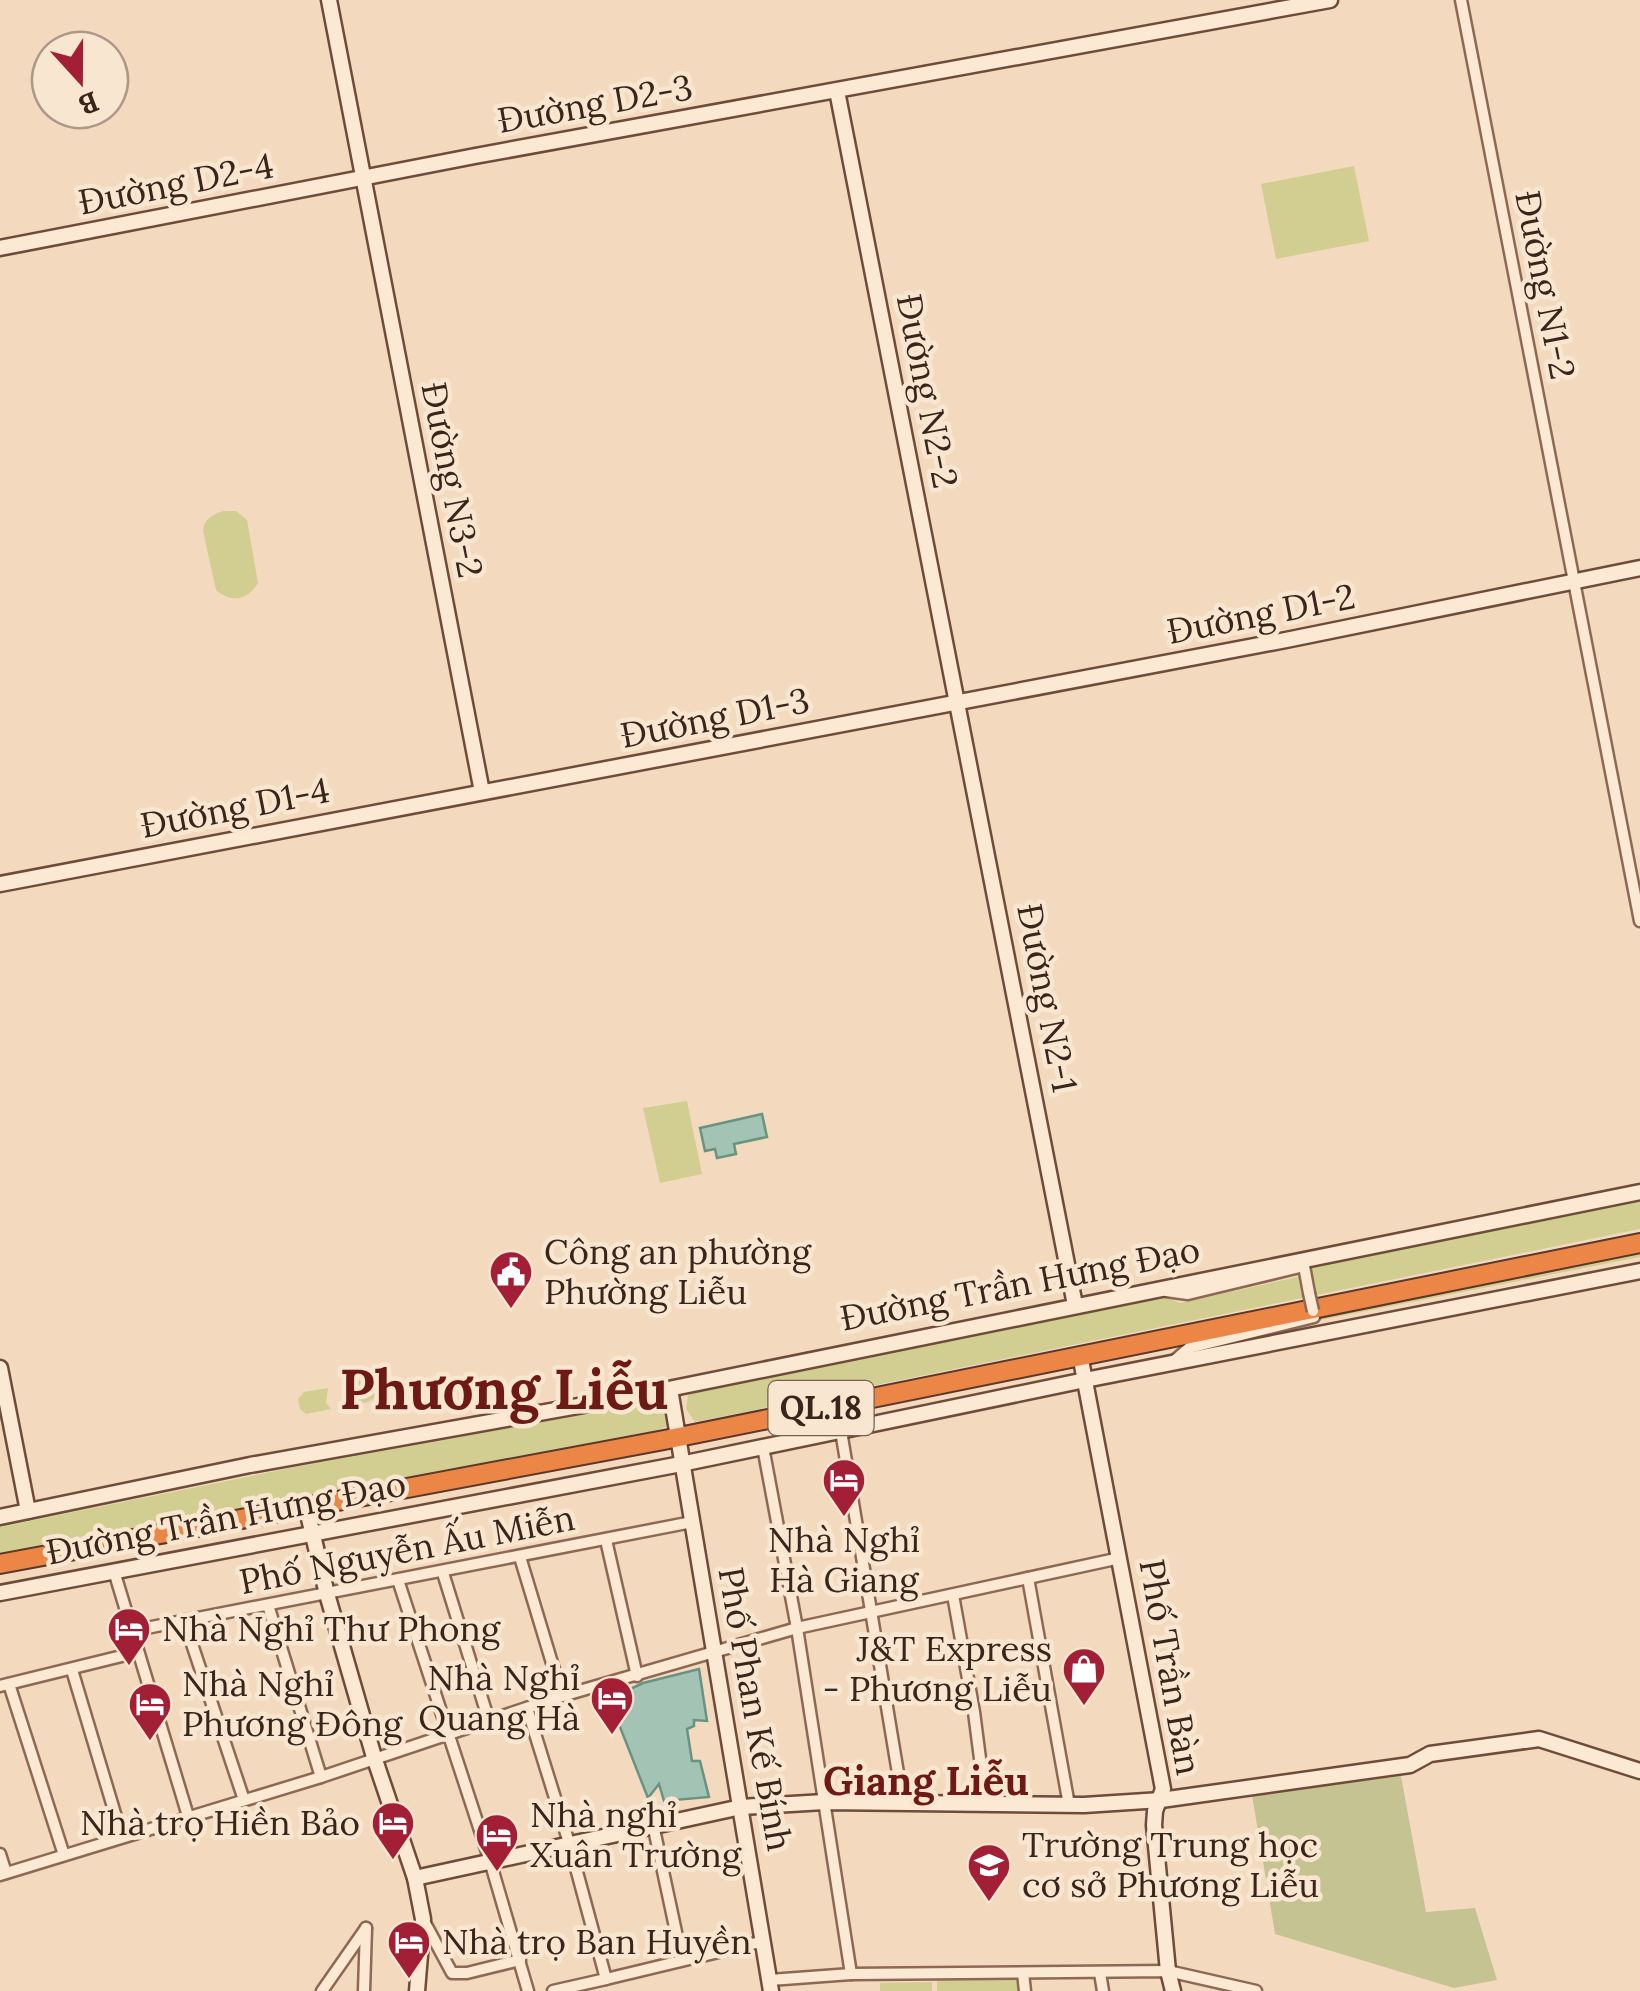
<svg xmlns="http://www.w3.org/2000/svg" width="1640" height="1991" viewBox="0 0 1640 1991" font-family="Lora,serif">
<rect width="100%" height="100%" fill="#f3dabf"/>
<g fill="#d2ce92">
<path d="M1354,166L1369,241L1276,259L1261,184Z"/>
<path d="M223,511H236L247,520L258,583C247,601 231,603 216,590L203,531C203,519 213,515 223,511Z"/>
<path d="M687,1101L702,1174L660,1183L643,1108Z"/>
<path d="M1640,1202V1229L695,1422L686,1409L688,1395L692,1393L1165,1297L1180,1303L1311,1274V1267Z"/>
<path d="M1640,1251V1257L1321,1320L1320,1313Z"/>
<path d="M375,1378L380,1386L379,1395L368,1402L348,1406L351,1393L342,1384Z"/>
<path d="M328,1388L326,1403L331,1409L306,1414L300,1409L298,1399L304,1392Z"/>
<path d="M658,1401L666,1408L668,1426L658,1430L0,1554V1527L290,1468Z"/>
<path d="M1012,1978L1017,1980L1019,1991H937V1979Z"/>
<path d="M932,1982V1991H880V1983Z"/>
</g>
<path fill="#c6c392" d="M1401,1776L1426,1912L1475,1908L1497,1980L1454,1988L1275,1934L1252,1795Z"/>
<g fill="#a3c4b4" stroke="#699381" stroke-width="2.5">
<path d="M762,1114L767,1137L734,1144L736,1154L717,1158L715,1149L705,1151L700,1128Z"/>
<path d="M699,1669L707,1721L694,1720V1726L687,1729L692,1761H700L709,1797L664,1801L659,1784L648,1798L609,1699L643,1683Z"/>
</g>
<g fill="none" stroke-linecap="round" stroke-linejoin="round">
<g stroke="#8d6955" stroke-width="15">
<g id="street">
<path d="M1461,0L1640,921"/>
<path d="M1166,1291L1188,1294L1304,1266L1309,1293"/>
<path d="M1175,1360L1189,1348L1314,1317"/>
<path d="M841,1431L903,1803"/>
<path d="M763,1447L797,1628L851,1974"/>
<path d="M606,1540L637,1676"/>
<path d="M520,1557L562,1696"/>
<path d="M114,1571L188,1816"/>
<path d="M443,1573L489,1721"/>
<path d="M1028,1578L1069,1805"/>
<path d="M398,1580L490,1861L528,1991"/>
<path d="M953,1595L974,1712L986,1805"/>
<path d="M268,1605L321,1777"/>
<path d="M184,1620L244,1800"/>
<path d="M131,1631L692,1522"/>
<path d="M72,1670L122,1837"/>
<path d="M9,1684L64,1855"/>
<path d="M0,1686L138,1652"/>
<path d="M527,1708L570,1846L606,1979L764,1941"/>
<path d="M654,1829L682,1960"/>
<path d="M0,1854L6,1873"/>
<path d="M0,1875L321,1777L562,1696L797,1628L1120,1558"/>
<path d="M424,1921L452,1973H467L520,1960"/>
<path d="M1023,1973L1025,1991"/>
<path d="M1100,1973L1103,1991"/>
<path d="M770,1980L851,1974L1168,1971L1256,1991"/>
<path d="M322,1991L366,1928"/>
<path d="M364,1991L366,1928"/>
<path d="M553,1991L606,1979"/>
</g>
</g>
<g stroke="#6f4b39" stroke-width="19">
<g id="secondary">
<path d="M329,0L482,792"/>
<path d="M837,91L1075,1305"/>
<path d="M0,248L475,156L1330,0"/>
<path d="M0,884L1286,640L1640,568"/>
<path d="M1080,1355L1163,1789L1155,1811L1154,1825L1168,1971L1173,1991"/>
<path d="M0,1368L28,1511"/>
<path d="M670,1389L771,1991"/>
<path d="M306,1506L327,1594L374,1757L415,1878L423,1919L417,1991"/>
<path d="M0,1517L250,1465L634,1396L1640,1192"/>
<path d="M0,1593L681,1464L1085,1380L1640,1271"/>
<path d="M415,1878L741,1807L824,1802L1084,1805L1161,1800L1410,1765L1430,1754L1539,1739L1640,1771"/>
</g>
</g>
<g stroke="#5b382a" stroke-width="22">
<path id="highway" d="M0,1564L664,1440L1640,1243"/>
</g>
<use href="#street" stroke="#fce9d3" stroke-width="10"/>
<use href="#secondary" stroke="#fce9d3" stroke-width="14"/>
<use href="#highway" stroke="#ec8646" stroke-width="18"/>
<g stroke="#8d6955" stroke-width="15" stroke-linecap="butt">
<path id="street-bridge" d="M1309,1293L1313,1311"/>
</g>
<use href="#street-bridge" stroke="#fce9d3" stroke-width="10"/>
</g>
<defs>
<g id="civic-pin" transform="scale(2.25)"><path d="M0 17L-7.5 6A9.5 9.5 0 1 1 7.5 6Z" fill="#a31f36" stroke="#f9e6d0"/><path d="M-.6-6.5H3V-4.5H.6V-3L4-1V1h2V6H-6V1h2V-1L-.6-3ZM-1.2 2.5V6h2.4V2.5Z" fill="#fff"/></g>
<g id="hotel-pin" transform="scale(2.25)"><path d="M0 17L-7.5 6A9.5 9.5 0 1 1 7.5 6Z" fill="#a31f36" stroke="#f9e6d0"/><path d="M-6-4.5h1.5V1H6V5H4.5V3h-9V5H-6ZM-4 0a1.8 1.8 0 1 1 3.6 0ZM.5 0V-2.5h3Q6-2.5 6 0Z" fill="#fff"/></g>
<g id="shop-pin" transform="scale(2.25)"><path d="M0 17L-7.5 6A9.5 9.5 0 1 1 7.5 6Z" fill="#a31f36" stroke="#f9e6d0"/><path d="M-5-2.5h2.3a2.7 3.5 0 0 1 5.4 0H5L5.5 6h-11ZM-1.5-2.5h3a1.5 2.3 0 0 0-3 0Z" fill="#fff"/></g>
<g id="school-pin" transform="scale(2.25)"><path d="M0 17L-7.5 6A9.5 9.5 0 1 1 7.5 6Z" fill="#a31f36" stroke="#f9e6d0"/><path d="M0-5L7-2L0 1L-7-2ZM-4 1L0 2.5L4 1V4Q0 6-4 4Z" fill="#fff"/></g>
</defs>
<g fill-rule="evenodd">
<use href="#civic-pin" x="511" y="1272"/>
<use href="#hotel-pin" x="844" y="1480"/>
<use href="#hotel-pin" x="129" y="1629"/>
<use href="#shop-pin" x="1084" y="1669"/>
<use href="#hotel-pin" x="612" y="1698"/>
<use href="#hotel-pin" x="150" y="1704"/>
<use href="#hotel-pin" x="393" y="1823"/>
<use href="#hotel-pin" x="497" y="1835"/>
<use href="#school-pin" x="989" y="1865"/>
<use href="#hotel-pin" x="409" y="1942"/>
</g>
<g text-anchor="middle" stroke-width="9" stroke-linejoin="round" paint-order="stroke">
<rect fill="#f9e6d0" stroke="#745f51" stroke-width="2.5" x="768.5" y="1381" width="105" height="54" rx="8"/>
<g font-size="32" font-weight="bold" fill="#3b251b">
<text x="821" y="1419">QL.18</text>
</g>
<g font-size="35" fill="#3b251b" stroke="#f9e6d0">
<text transform="translate(595 104) rotate(-10)" y="12">Đường D2-3</text>
<text transform="translate(176 184) rotate(-11)" y="12">Đường D2-4</text>
<text transform="translate(1545 285) rotate(79)" y="12">Đường N1-2</text>
<text transform="translate(927 391) rotate(79)" y="12">Đường N2-2</text>
<text transform="translate(452 480) rotate(79)" y="12">Đường N3-2</text>
<text transform="translate(1261 614) rotate(-11)" y="12">Đường D1-2</text>
<text transform="translate(715 718) rotate(-11)" y="12">Đường D1-3</text>
<text transform="translate(235 808) rotate(-11)" y="12">Đường D1-4</text>
<text transform="translate(1047 998) rotate(79)" y="12">Đường N2-1</text>
<text transform="translate(1020 1284) rotate(-11)" y="12">Đường Trần Hưng Đạo</text>
<text transform="translate(226 1518) rotate(-11)" y="12">Đường Trần Hưng Đạo</text>
<text transform="translate(407 1550) rotate(-11)" y="12">Phố Nguyễn Ấu Miễn</text>
<text transform="translate(1170 1667) rotate(80)" y="12">Phố Trần Bàn</text>
<text transform="translate(755 1709) rotate(80)" y="12">Phố Phan Kế Bính</text>
</g>
<g font-size="35" fill="#3b251b" stroke="#f9e6d0" text-anchor="start">
<text x="544" y="1264">Công an phường<tspan x="544" dy="40">Phường Liễu</tspan></text>
<text x="844" y="1552" text-anchor="middle">Nhà Nghỉ<tspan x="844" dy="40">Hà Giang</tspan></text>
<text x="162" y="1641">Nhà Nghỉ Thư Phong</text>
<text x="1052" y="1661" text-anchor="end">J&amp;T Express<tspan x="1052" dy="40">- Phương Liễu</tspan></text>
<text x="580" y="1690" text-anchor="end">Nhà Nghỉ<tspan x="580" dy="40">Quang Hà</tspan></text>
<text x="182" y="1696">Nhà Nghỉ<tspan x="182" dy="40">Phương Đông</tspan></text>
<text x="530" y="1827">Nhà nghỉ<tspan x="530" dy="40">Xuân Trường</tspan></text>
<text x="360" y="1835" text-anchor="end">Nhà trọ Hiền Bảo</text>
<text x="1022" y="1857">Trường Trung học<tspan x="1022" dy="40">cơ sở Phương Liễu</tspan></text>
<text x="442" y="1954">Nhà trọ Ban Huyền</text>
</g>
<g font-size="40" font-weight="bold" fill="#6d1916" stroke="#f9e6d0">
<text x="926" y="1795">Giang Liễu</text>
</g>
<g font-size="55" font-weight="bold" fill="#6d1916" stroke="#f9e6d0">
<text x="504" y="1409">Phương Liễu</text>
</g>
</g>
<g transform="translate(80 80) rotate(159)"><circle r="48" fill="#f9e6d0" stroke="#ad9988" stroke-width="2.5"/>
<path d="M0-8L18 38L0 25L-18 38Z" fill="#a31f36"/>
<text y="-15" font-size="28" font-weight="bold" text-anchor="middle" fill="#3b251b">B</text>
</g>
</svg>
